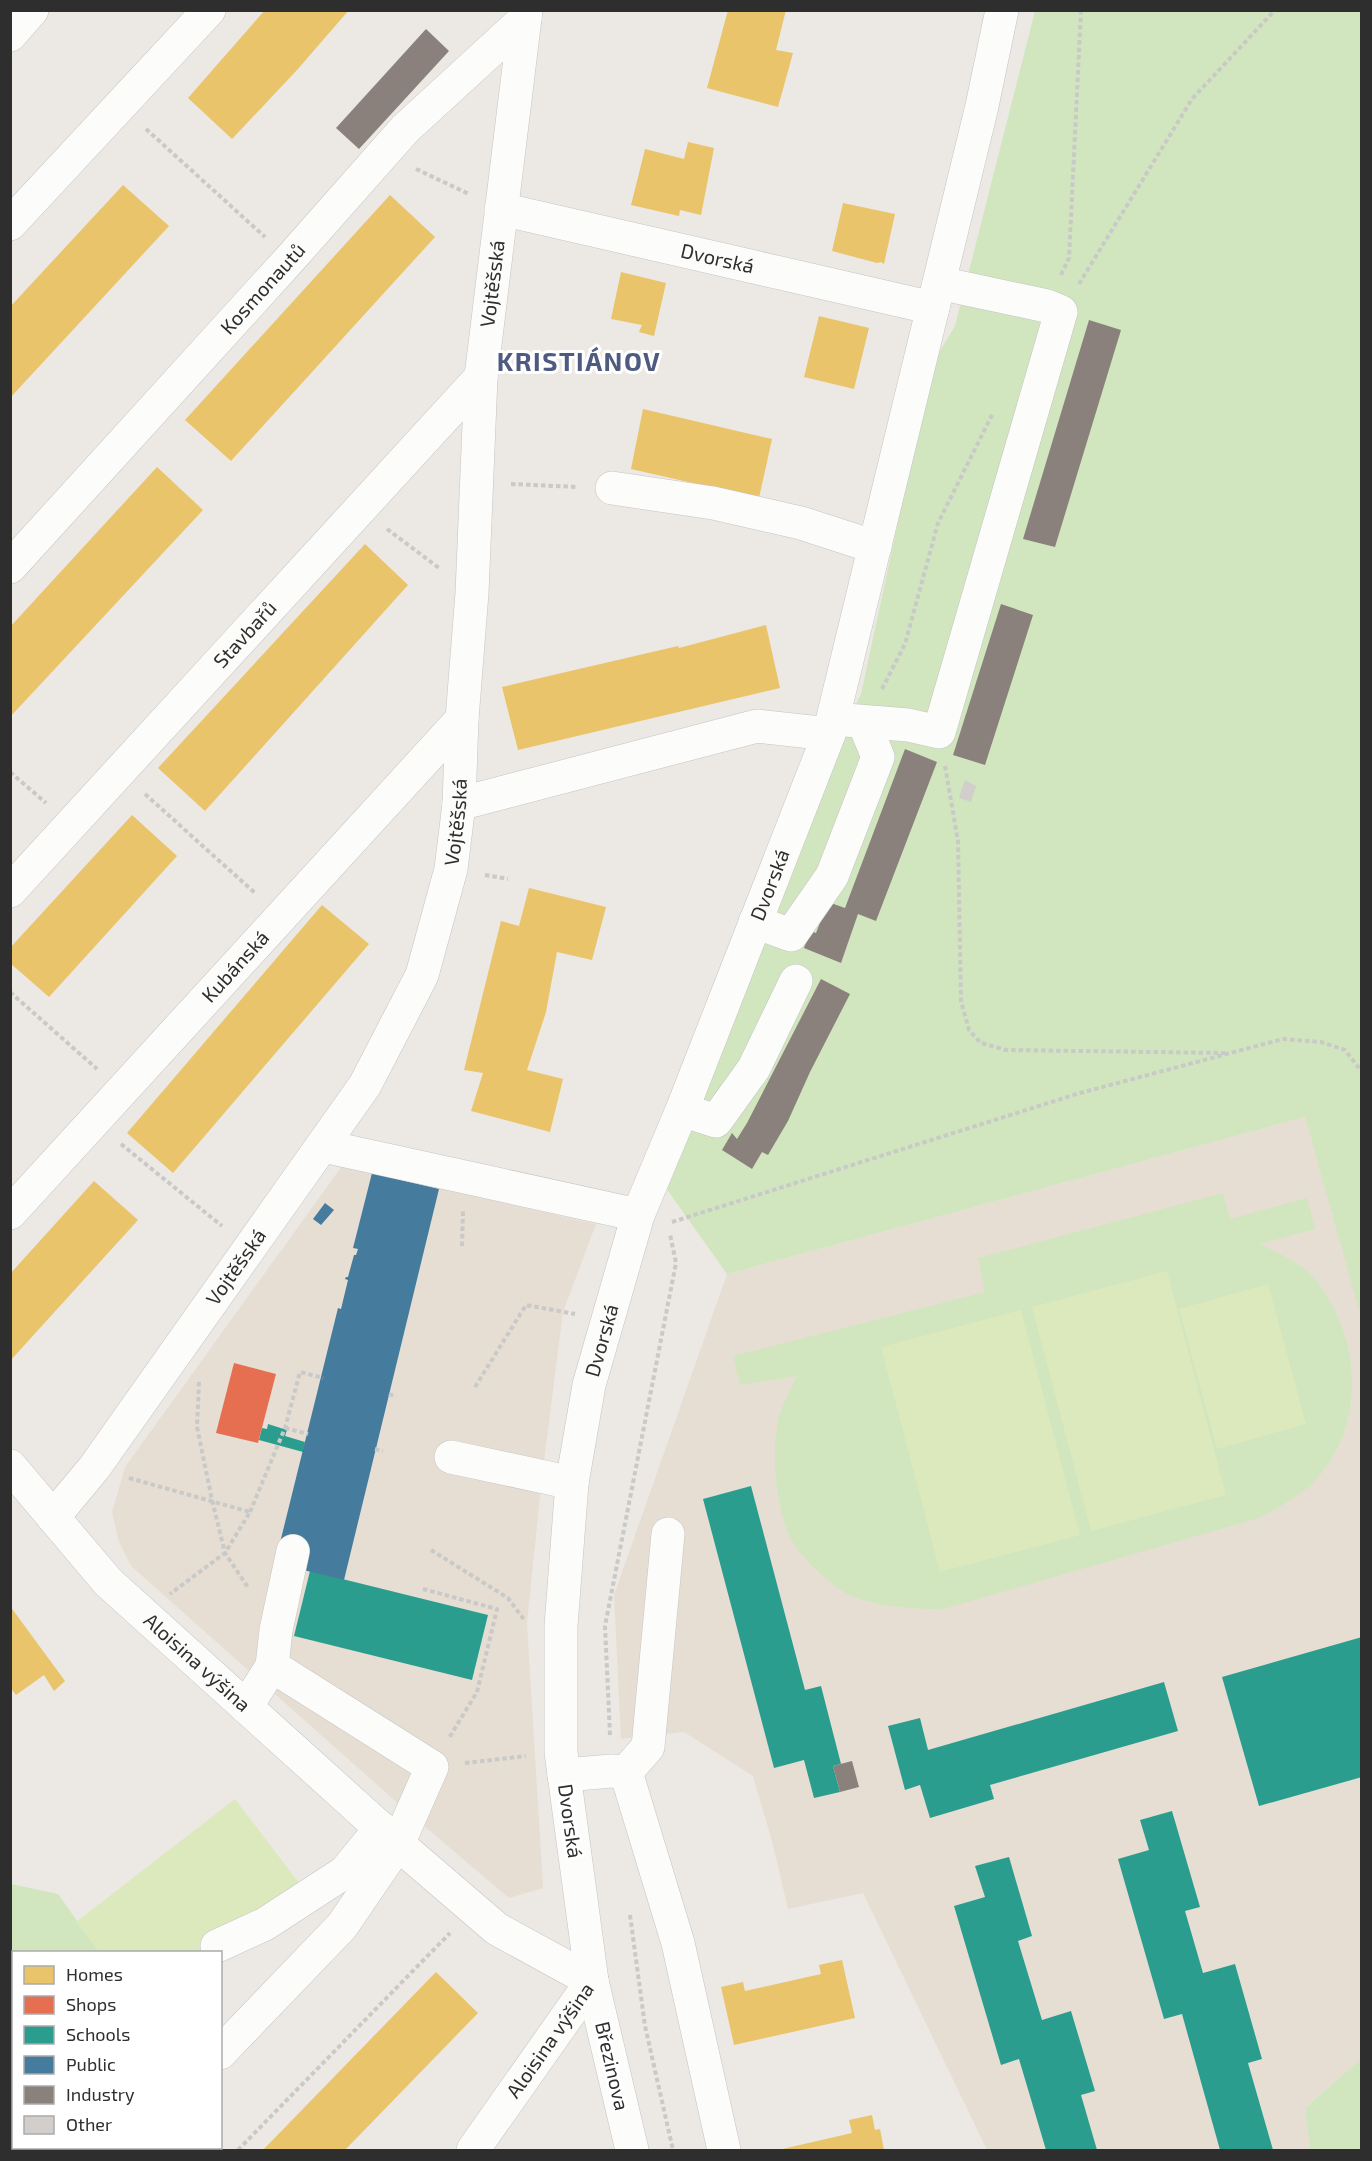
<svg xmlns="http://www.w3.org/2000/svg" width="1372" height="2161" viewBox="0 0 1372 2161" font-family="'Exo 2',sans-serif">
<rect width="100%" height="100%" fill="#ece8e4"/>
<g fill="#e6ded3">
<path d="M1305,1117L1362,1317L1361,2059L1305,2108L1310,2150H987L863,1893L788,1909L773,1845L753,1776L684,1732L621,1739L614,1595L727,1274Z"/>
<path d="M342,1166L596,1224L563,1312L542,1477L527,1623L543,1888L509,1898L411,1815L131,1566L119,1542L112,1512L125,1467Z"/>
</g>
<g fill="#d1e6be">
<path d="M1035,11H1361V1317L1305,1117L727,1274L666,1188L835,748L861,694L932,364L955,326Z"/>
<path d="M1223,1193L1230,1219L1307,1198L1315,1229L1260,1244C1278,1253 1300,1262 1314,1278C1360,1333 1367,1420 1319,1476C1303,1495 1281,1506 1259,1518L943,1609C913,1609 870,1607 844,1592C828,1582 804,1560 794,1544C776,1517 770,1449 779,1418C782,1404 791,1389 797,1376L740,1385L733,1356L985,1292L978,1258Z"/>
<path d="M11,1884L58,1894L99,1952H14V2148H127L126,2150H11Z"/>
<path d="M1361,2059V2150H1310L1305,2108Z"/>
</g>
<g fill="#dce9bc">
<path d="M1167,1271L1226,1495L1091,1531L1032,1307Z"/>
<path d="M1268,1284L1306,1424L1217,1449L1179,1309Z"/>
<path d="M1021,1310L1080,1535L940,1572L881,1347Z"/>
<path d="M235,1799L299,1883L209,1952H99L76,1922Z"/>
</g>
<g fill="#e9c46a">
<path d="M265,10H349L297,70L232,139L188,98Z"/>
<path d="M728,10H786L776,50L793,53L778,107L707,88Z"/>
<path d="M688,142L714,148L701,215L680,210L679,216L631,205L645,149L684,159Z"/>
<path d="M123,185L169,226L10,398V307Z"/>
<path d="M390,195L435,237L231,461L185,420Z"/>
<path d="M843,203L895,214L884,264L881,262L877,263L832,251Z"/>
<path d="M621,272L666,283L654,336L639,332L642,325L611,319Z"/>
<path d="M819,316L869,328L854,389L804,377Z"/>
<path d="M643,409L772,439L759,498L631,469Z"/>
<path d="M157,467L203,510L10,717V627Z"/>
<path d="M365,544L408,585L205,811L158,768Z"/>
<path d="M766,625L780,688L518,750L502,687L678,646L679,648Z"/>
<path d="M132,815L177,856L49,997L10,963V948Z"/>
<path d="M529,888L606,907L592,960L557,952L546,1012L527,1070L563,1079L550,1132L471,1111L483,1073L464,1070L501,921L519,926Z"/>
<path d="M322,905L369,944L173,1173L127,1133Z"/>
<path d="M94,1181L138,1220L10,1361V1274Z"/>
<path d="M10,1606L65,1681L54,1691L44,1675L16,1695L10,1687Z"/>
<path d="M842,1960L855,2018L734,2045L721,1987L743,1982L745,1991L821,1974L819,1965Z"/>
<path d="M436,1972L478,2013L345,2150H263Z"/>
<path d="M872,2115L875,2130L880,2129L884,2150H778L852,2133L849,2120Z"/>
</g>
<path fill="#e76f51" d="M234,1363L276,1374L258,1443L216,1433Z"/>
<g fill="#2a9d8f">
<path d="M268,1424L287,1430L285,1436L305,1442L303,1452L259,1440L262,1428L267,1429Z"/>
<path d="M751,1486L805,1690L821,1686L841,1764L833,1766L840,1792L814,1798L804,1760L774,1768L703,1499Z"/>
<path d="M310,1571L488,1615L472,1680L294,1636Z"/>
<path d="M1362,1637V1777L1259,1806L1222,1677Z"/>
<path d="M1164,1682L1178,1731L990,1785L994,1799L930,1818L920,1785L905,1790L888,1726L920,1718L928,1750Z"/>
<path d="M1172,1811L1200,1907L1185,1911L1203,1973L1235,1964L1262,2059L1248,2063L1273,2150H1220L1182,2014L1164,2019L1118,1859L1149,1850L1140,1820Z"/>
<path d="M1009,1857L1032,1936L1018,1941L1042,2020L1071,2011L1095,2091L1081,2095L1097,2150H1046L1019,2059L1001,2065L954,1906L985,1897L975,1866Z"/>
</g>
<g fill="#457b9d">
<path d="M372,1173L439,1189L344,1580L275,1563L338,1308L341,1309L348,1280L345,1279L346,1277H348L354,1255H356L358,1249L353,1248Z"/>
<path d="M325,1203L334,1210L321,1225L313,1219Z"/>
</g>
<g fill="#8a817c">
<path d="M426,29L449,51L359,149L336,128Z"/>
<path d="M1089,320L1121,330L1055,547L1023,539Z"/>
<path d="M1001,604L1033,615L985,765L953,755Z"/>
<path d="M905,749L937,762L876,921L858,914L841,963L804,948L810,931L816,933L828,902L845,908Z"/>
<path d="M821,979L850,994L810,1072L788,1121L768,1155L762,1152L752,1169L722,1150L732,1133L737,1139L747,1123Z"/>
<path d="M852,1761L859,1787L840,1792L833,1766Z"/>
</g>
<path fill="#d1cecb" d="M965,780L976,786L971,802L959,798Z"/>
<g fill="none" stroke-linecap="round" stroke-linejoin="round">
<g stroke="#c5c4c4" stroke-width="34">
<g id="minor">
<path d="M10,35L32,10"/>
<path id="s1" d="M501,209L933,308"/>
<path d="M10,224L209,10"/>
<path d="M612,488L713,503L801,523L875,547"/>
<path id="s2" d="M10,567L290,259L405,129L525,19"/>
<path d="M833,719L908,725L939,732L1061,312L1047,306L939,283"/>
<path d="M459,804L757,726L829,734"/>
<path id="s3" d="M10,891L481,377"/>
<path d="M755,922L791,935L832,876L878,757L864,723"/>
<path d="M682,1110L716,1121L754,1068L796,981"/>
<path d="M323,1146L638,1215"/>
<path id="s4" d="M10,1213L462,719"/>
<path d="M451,1457L572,1483"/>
<path id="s5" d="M10,1466L108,1582L398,1844L497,1929L592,1981"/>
<path id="s6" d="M53,1517L94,1468L365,1085L422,975L451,869L459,804L462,719L472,593L481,377L526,10"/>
<path d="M272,1666L276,1630L293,1551"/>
<path d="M626,1772L678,1943L724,2150"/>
<path d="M626,1772L648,1747L668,1534"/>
<path d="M564,1775L612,1771L626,1772"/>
<path d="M217,1946L265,1924L345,1872L381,1828"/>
<path d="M220,2053L342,1926L398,1844L432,1767L272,1666L246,1707"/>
<path d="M127,2150L130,2148"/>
<path id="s7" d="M473,2150L592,1981"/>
<path id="s8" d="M632,2150L592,1981L561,1752V1626L572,1483L589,1385L638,1215L682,1110L829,734L982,106L1002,10"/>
</g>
</g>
<g stroke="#c9c9c8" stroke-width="4" stroke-dasharray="4.5 3" stroke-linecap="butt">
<path d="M146,129L265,237"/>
<path d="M416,169L469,194"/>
<path d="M1061,275L1069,258L1081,10"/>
<path d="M1079,284L1192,99L1275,10"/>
<path d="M511,484L578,487"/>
<path d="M387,529L439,568"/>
<path d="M882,689L905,644L938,523L993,413"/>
<path d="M945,766L958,841L961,1001L969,1030L981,1043L1006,1050L1225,1053"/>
<path d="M10,772L46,803"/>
<path d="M145,794L255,893"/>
<path d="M485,875L508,879"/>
<path d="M10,992L97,1069"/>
<path d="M121,1144L222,1226"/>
<path d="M672,1222L1080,1093L1283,1039L1321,1042L1345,1050L1362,1072"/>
<path d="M462,1246L463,1211"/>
<path d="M199,1382L197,1427L212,1500L225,1553L249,1589"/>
<path d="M475,1387L526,1305L575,1314"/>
<path d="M389,1394L396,1397"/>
<path d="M285,1428L308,1434"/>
<path d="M375,1449L383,1451"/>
<path d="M129,1478L250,1512L225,1553L170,1594"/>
<path d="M250,1512L285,1428L300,1372L323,1378"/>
<path d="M431,1550L508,1598L525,1621"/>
<path d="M423,1589L497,1609L477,1692L449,1738"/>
<path d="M610,1735L605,1626L676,1263L670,1234"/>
<path d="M465,1763L526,1756"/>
<path d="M630,1915L645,2026L673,2150"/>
<path d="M238,2150L450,1933"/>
</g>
<use href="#minor" stroke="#fcfcfb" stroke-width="33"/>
</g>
<g text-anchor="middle" stroke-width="6" stroke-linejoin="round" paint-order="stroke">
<g font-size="20" fill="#2e2e2e" stroke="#fff">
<text dy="7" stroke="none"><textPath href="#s1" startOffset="222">Dvorská</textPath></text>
<text dy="7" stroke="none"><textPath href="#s6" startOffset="1354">Vojtěšská</textPath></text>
<text dy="7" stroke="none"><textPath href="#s2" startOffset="376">Kosmonautů</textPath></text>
<text dy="7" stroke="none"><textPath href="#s3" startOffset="348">Stavbařů</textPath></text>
<text dy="7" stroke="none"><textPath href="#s6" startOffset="814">Vojtěšská</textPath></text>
<text dy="7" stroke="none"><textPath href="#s8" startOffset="1306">Dvorská</textPath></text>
<text dy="7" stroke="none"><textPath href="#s4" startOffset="334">Kubánská</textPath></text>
<text dy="7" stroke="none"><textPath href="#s6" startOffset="310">Vojtěšská</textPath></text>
<text dy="7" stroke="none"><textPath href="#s8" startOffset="820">Dvorská</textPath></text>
<text dy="7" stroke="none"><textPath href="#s5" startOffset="272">Aloisina výšina</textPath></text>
<text transform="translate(570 1821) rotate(82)" y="7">Dvorská</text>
<text dy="7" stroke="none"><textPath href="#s7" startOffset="134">Aloisina výšina</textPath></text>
<text transform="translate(612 2066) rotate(77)" y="7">Březinova</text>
</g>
<g font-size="26" font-weight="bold" letter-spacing="1.5" fill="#4e5a7f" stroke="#fff">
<text x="579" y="371">KRISTIÁNOV</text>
</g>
</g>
<rect width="1372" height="2161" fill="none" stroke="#2e2e2e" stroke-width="24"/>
<rect x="12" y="1951" width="210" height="198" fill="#ffffff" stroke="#ababab" stroke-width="1.5"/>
<rect x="24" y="1966" width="30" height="18" fill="#e9c46a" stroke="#ababab" stroke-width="1.5"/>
<text x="66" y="1981" font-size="18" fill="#2e2e2e">Homes</text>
<rect x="24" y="1996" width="30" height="18" fill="#e76f51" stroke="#ababab" stroke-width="1.5"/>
<text x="66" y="2011" font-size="18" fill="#2e2e2e">Shops</text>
<rect x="24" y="2026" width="30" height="18" fill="#2a9d8f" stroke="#ababab" stroke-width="1.5"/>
<text x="66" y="2041" font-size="18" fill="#2e2e2e">Schools</text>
<rect x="24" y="2056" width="30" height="18" fill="#457b9d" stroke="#ababab" stroke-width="1.5"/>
<text x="66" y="2071" font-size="18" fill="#2e2e2e">Public</text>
<rect x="24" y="2086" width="30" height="18" fill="#8a817c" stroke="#ababab" stroke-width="1.5"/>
<text x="66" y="2101" font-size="18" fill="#2e2e2e">Industry</text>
<rect x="24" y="2116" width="30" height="18" fill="#d1cecb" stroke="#ababab" stroke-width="1.5"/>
<text x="66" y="2131" font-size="18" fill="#2e2e2e">Other</text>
</svg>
